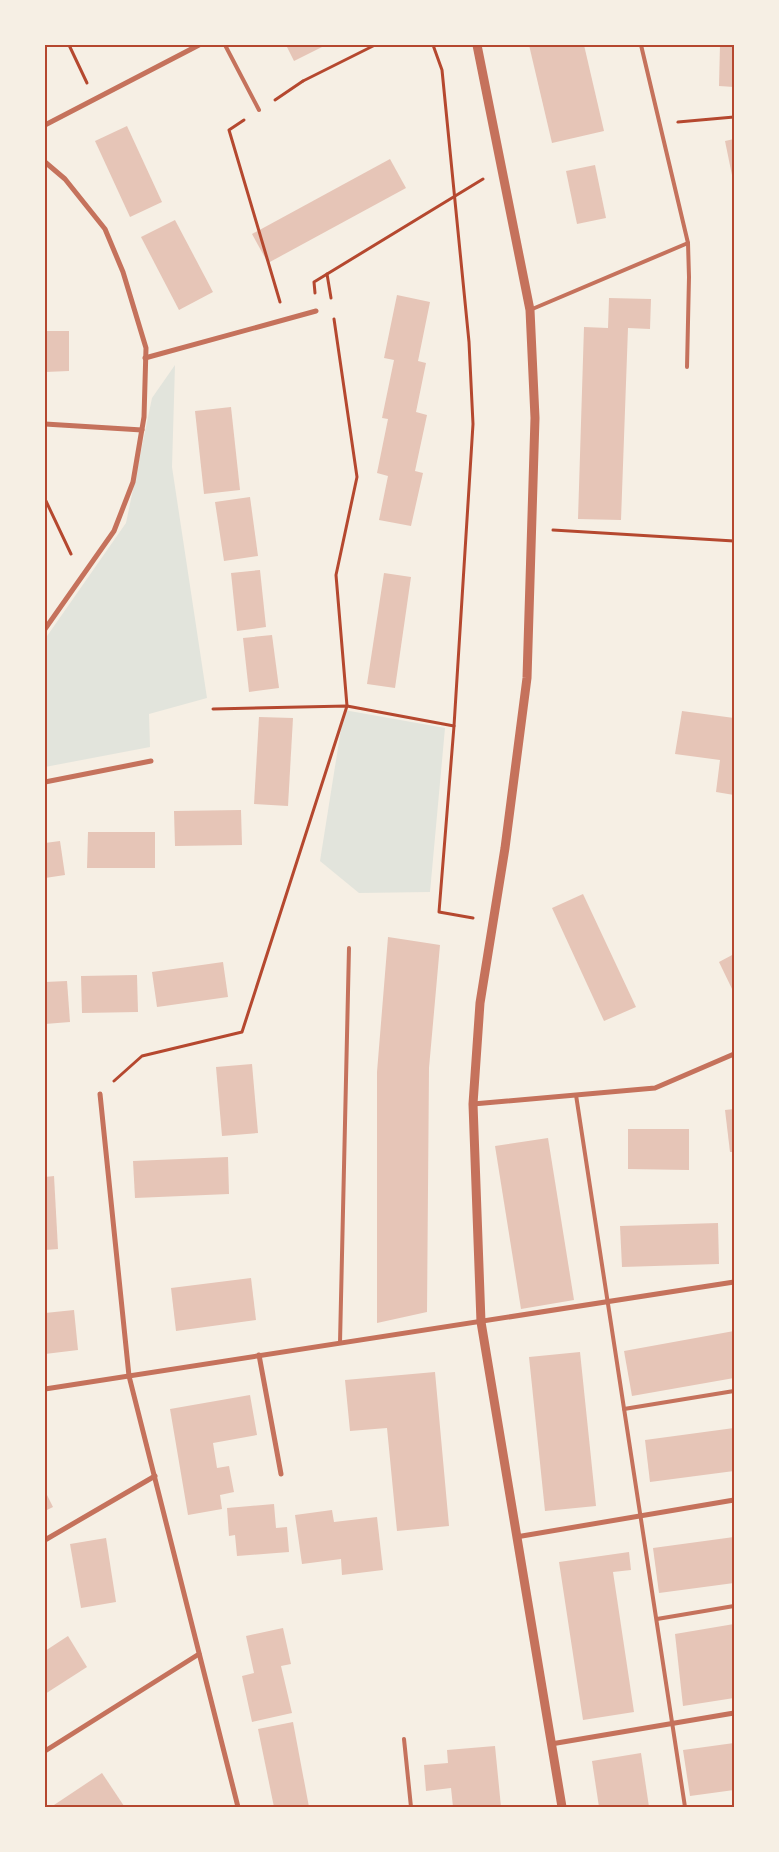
<svg xmlns="http://www.w3.org/2000/svg" width="779" height="1852" viewBox="0 0 779 1852" font-family="'Roboto Condensed',sans-serif">
<rect width="100%" height="100%" fill="#f6efe4"/>
<g fill="#e2e4dc">
<path d="M175,365L172,467L207,698L149,714L150,747L45,767V639L126,523L152,398Z"/>
<path d="M344,710L445,728L430,892L359,893L320,861Z"/>
</g>
<g fill="#e6c5b7">
<path d="M286,45H326L294,61Z"/>
<path d="M529,45H584L604,131L552,143Z"/>
<path d="M720,45H734V87L719,86Z"/>
<path d="M127,126L162,202L130,217L95,141Z"/>
<path d="M734,139V180H733L725,141Z"/>
<path d="M390,159L406,188L268,263L252,234Z"/>
<path d="M595,165L606,218L577,224L566,171Z"/>
<path d="M175,220L213,292L179,310L141,237Z"/>
<path d="M397,295L430,302L418,361L426,363L416,412L427,415L415,471L423,473L411,526L379,520L388,476L377,473L388,419L382,418L394,360L384,358Z"/>
<path d="M609,298L651,299L650,329L628,328L621,520L578,519L584,327L608,328Z"/>
<path d="M45,331H69V371L45,372Z"/>
<path d="M231,407L240,490L204,494L195,411Z"/>
<path d="M250,497L258,556L224,561L215,502Z"/>
<path d="M260,570L266,627L237,631L231,573Z"/>
<path d="M384,573L411,577L395,688L367,684Z"/>
<path d="M272,635L279,688L249,692L243,638Z"/>
<path d="M682,711L734,718V795L716,792L720,760L675,754Z"/>
<path d="M259,717L293,718L288,806L254,804Z"/>
<path d="M241,810L242,845L175,846L174,811Z"/>
<path d="M88,832H155V868H87Z"/>
<path d="M60,841L65,875L45,878V843Z"/>
<path d="M583,894L636,1007L604,1021L552,908Z"/>
<path d="M388,937L440,945L429,1068L427,1312L377,1323V1072Z"/>
<path d="M734,954V993L719,962Z"/>
<path d="M223,962L228,997L157,1007L152,972Z"/>
<path d="M137,975L138,1012L82,1013L81,976Z"/>
<path d="M67,981L70,1022L45,1024V982Z"/>
<path d="M252,1064L258,1133L222,1136L216,1067Z"/>
<path d="M734,1109V1152H730L725,1110Z"/>
<path d="M628,1129H689V1170L628,1169Z"/>
<path d="M548,1138L574,1300L521,1309L495,1146Z"/>
<path d="M228,1157L229,1194L135,1198L133,1161Z"/>
<path d="M54,1176L58,1249L45,1250V1177Z"/>
<path d="M718,1223L719,1264L622,1267L620,1226Z"/>
<path d="M251,1278L256,1320L176,1331L171,1288Z"/>
<path d="M74,1310L78,1350L45,1354V1313Z"/>
<path d="M734,1331V1378L632,1396L624,1351Z"/>
<path d="M580,1352L596,1506L545,1511L529,1357Z"/>
<path d="M435,1372L449,1526L397,1531L387,1428L350,1431L345,1380Z"/>
<path d="M250,1395L257,1435L213,1443L217,1468L229,1466L234,1492L220,1495L222,1509L188,1515L170,1409Z"/>
<path d="M734,1428V1471L650,1482L645,1440Z"/>
<path d="M45,1491L53,1507L45,1511Z"/>
<path d="M274,1504L276,1528L287,1527L289,1552L237,1556L235,1535L229,1536L227,1508Z"/>
<path d="M332,1510L334,1522L377,1517L383,1570L342,1575L341,1559L302,1564L295,1515Z"/>
<path d="M734,1537V1583L659,1593L653,1548Z"/>
<path d="M106,1538L116,1602L81,1608L70,1544Z"/>
<path d="M629,1552L631,1570L613,1572L634,1712L583,1720L559,1562Z"/>
<path d="M734,1624V1698L683,1706L675,1634Z"/>
<path d="M283,1628L291,1664L281,1666L292,1713L252,1722L242,1676L254,1673L246,1636Z"/>
<path d="M68,1636L87,1667L45,1694V1651Z"/>
<path d="M293,1722L309,1807H274L258,1729Z"/>
<path d="M734,1743V1790L690,1796L683,1750Z"/>
<path d="M495,1746L501,1807H453L451,1788L426,1791L424,1765L448,1763L447,1750Z"/>
<path d="M641,1753L649,1807H599L592,1761Z"/>
<path d="M102,1773L124,1806L123,1807H51Z"/>
</g>
<g fill="none" stroke-linecap="round" stroke-linejoin="round">
<g stroke="#b5482f" stroke-width="3">
<path d="M69,45L87,83"/>
<path d="M433,45L442,70L469,342L473,424L454,726L439,912L473,918"/>
<path d="M303,81L375,45"/>
<path d="M275,100L303,81"/>
<path d="M244,120L229,130L280,302"/>
<path d="M678,122L734,117"/>
<path d="M327,274L331,298"/>
<path d="M315,293L314,282L483,179"/>
<path d="M45,499L71,554"/>
<path d="M553,530L734,541"/>
<path d="M213,709L347,706L454,726"/>
<path d="M114,1081L142,1056L242,1032L347,706L336,575L357,477L334,319"/>
</g>
<g stroke="#c5725c" stroke-width="4">
<path d="M225,45L259,110"/>
<path d="M641,45L688,243L689,277L687,367"/>
<path d="M530,310L688,243"/>
<path d="M576,1095L685,1807"/>
<path d="M340,1343L349,948"/>
<path d="M624,1409L734,1391"/>
<path d="M657,1619L734,1606"/>
<path d="M404,1739L411,1807"/>
</g>
<g stroke="#c5725c" stroke-width="5">
<path d="M45,125L199,45"/>
<path d="M45,162L65,179L105,229L123,272L146,348L144,417L133,482L114,531L45,629"/>
<path d="M145,358L316,311"/>
<path d="M45,424L142,430"/>
<path d="M45,782L151,761"/>
<path d="M100,1094L129,1376L238,1807"/>
<path d="M473,1104L655,1088L734,1054"/>
<path d="M259,1355L281,1474"/>
<path d="M45,1389L734,1282"/>
<path d="M516,1537L734,1500"/>
<path d="M45,1540L155,1476"/>
<path d="M551,1744L734,1713"/>
<path d="M45,1751L199,1654"/>
</g>
<path stroke="#c5725c" stroke-width="9" d="M477,45L530,310L535,418L527,678L505,848L480,1003L473,1104L481,1322L562,1807"/>
</g>
<rect width="779" height="1852" fill="none" stroke="#f6efe4" stroke-width="92"/>
<rect x="46" y="46" width="687" height="1760" fill="none" stroke="#b5482f" stroke-width="2"/>
</svg>
